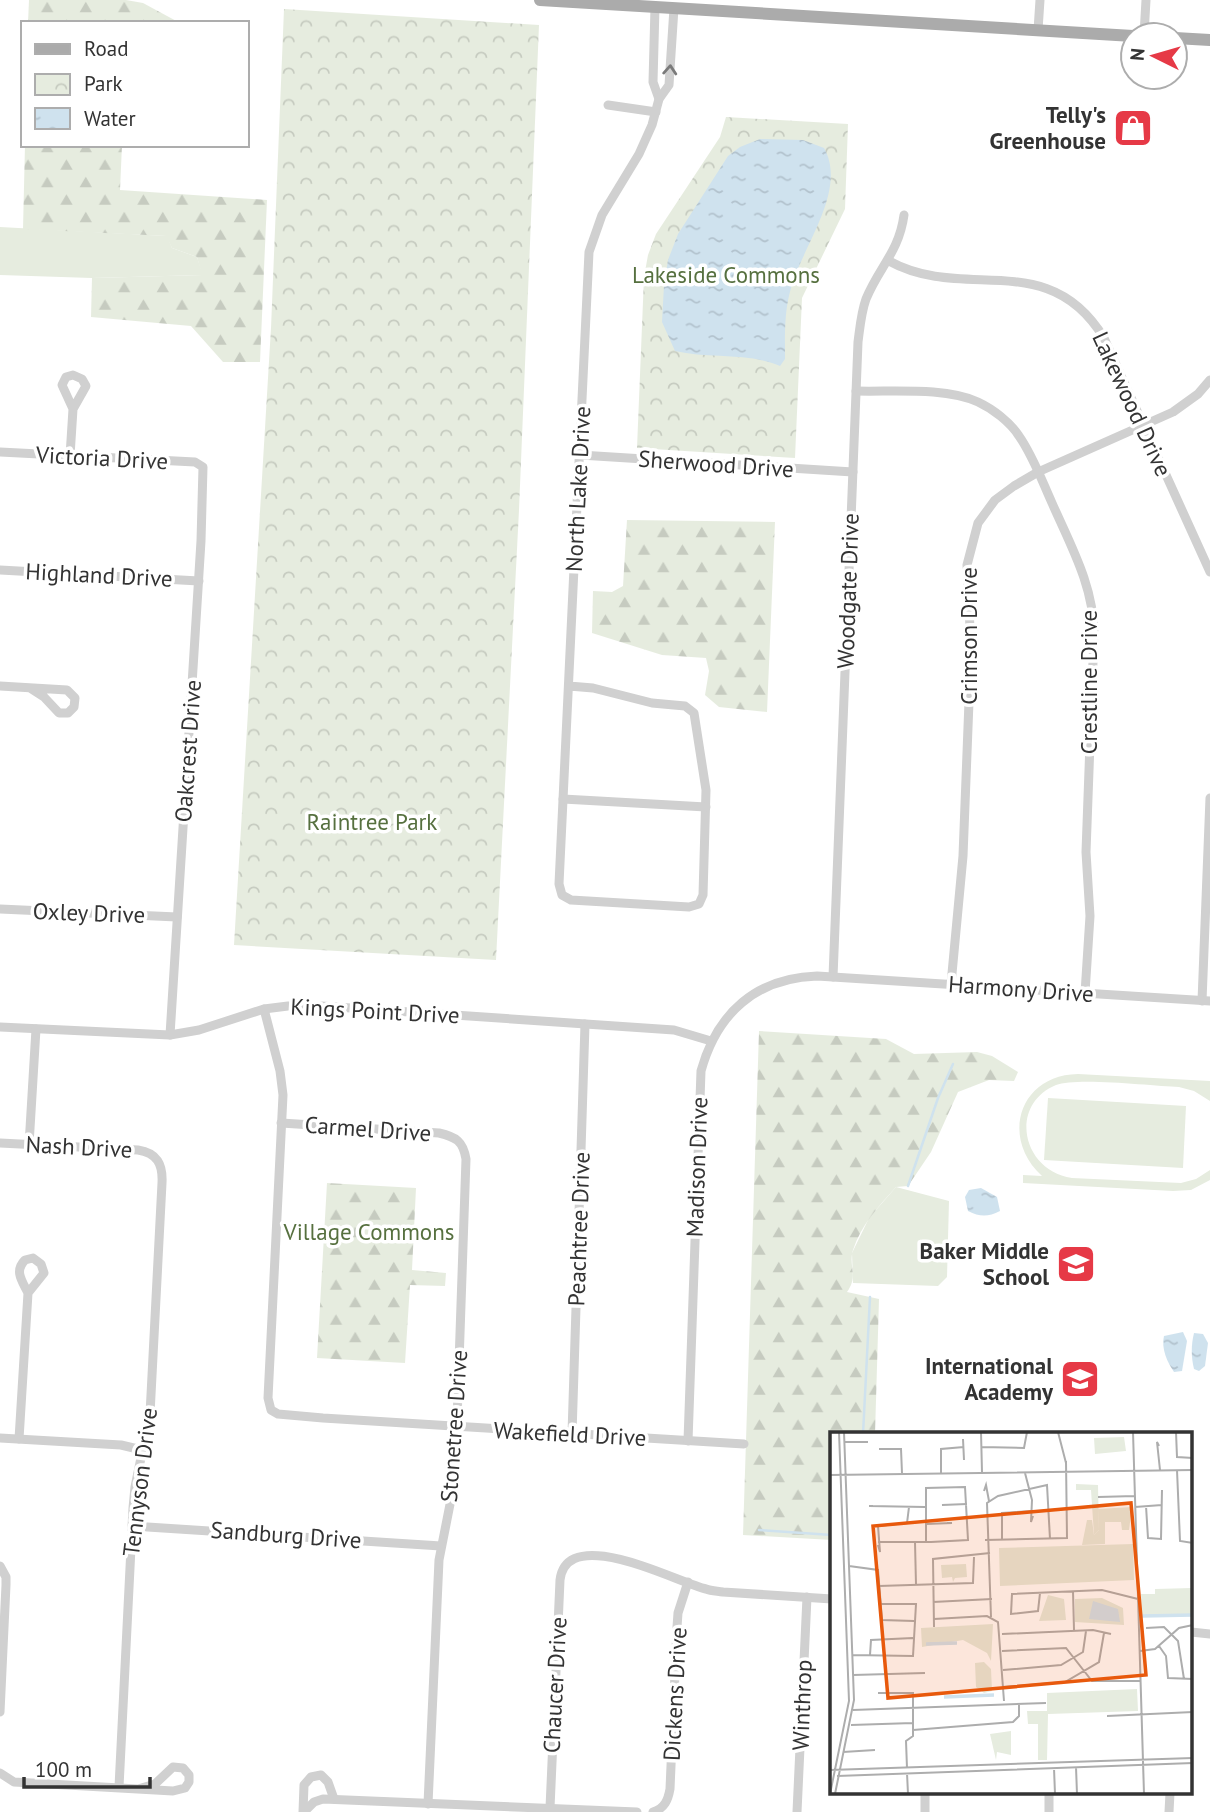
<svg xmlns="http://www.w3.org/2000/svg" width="1210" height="1812" viewBox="0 0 1210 1812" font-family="'PT Sans',sans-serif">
<defs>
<pattern id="forest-firs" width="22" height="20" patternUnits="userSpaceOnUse" patternTransform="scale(1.75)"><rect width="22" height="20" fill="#e6ecdf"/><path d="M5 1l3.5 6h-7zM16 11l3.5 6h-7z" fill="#c6cbc0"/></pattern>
<pattern id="park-crowns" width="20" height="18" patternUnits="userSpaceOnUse" patternTransform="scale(1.75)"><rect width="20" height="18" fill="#e6ecdf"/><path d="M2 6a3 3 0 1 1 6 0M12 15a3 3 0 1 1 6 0" fill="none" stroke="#c6cbc0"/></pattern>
<pattern id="water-ripples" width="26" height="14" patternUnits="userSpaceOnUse" patternTransform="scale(1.75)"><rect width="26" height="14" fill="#cfe2ee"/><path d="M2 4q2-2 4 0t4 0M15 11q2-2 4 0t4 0" fill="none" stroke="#b2c2cd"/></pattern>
</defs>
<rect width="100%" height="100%" fill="#fff"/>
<g fill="#e6ecdf">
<path d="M0,227L167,236L172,248L197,257L203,275L92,278L0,275Z"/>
<path d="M1078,1074L1210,1081V1101L1194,1091L1179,1087C1153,1086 1077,1077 1056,1085C1008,1105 1022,1171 1072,1178L1181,1183L1196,1179L1210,1170V1180L1191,1190L1173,1191L1023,1183V1175L1042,1176C1000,1138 1019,1075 1078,1074Z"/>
<path d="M1048,1098L1186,1106L1183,1168L1044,1160Z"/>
<path d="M896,1187L949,1201L947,1277L938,1286L853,1283L852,1253L869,1218Z"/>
</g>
<g fill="url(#forest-firs)">
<path d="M29,0H126L143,3L180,23H28Z"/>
<path d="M25,145H122L120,190L267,200L260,362H223L191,326L91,317L92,278L202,275L197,257L172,248L166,236L23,229Z"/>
<path d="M627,520L775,522L767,712L719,707L705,695L709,671L706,658L662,655L592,633L593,591L612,592L623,586Z"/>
<path d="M759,1031L886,1039L914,1054L977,1052L992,1056L1018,1072L1014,1081L989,1080L958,1092L931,1152L908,1186L896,1187C879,1206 861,1225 853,1250C848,1267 859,1275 847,1292L879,1299L875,1434H832V1540L743,1535Z"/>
<path d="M327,1183L416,1188L412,1270L446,1273L445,1286L410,1285L405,1363L317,1358Z"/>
</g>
<g fill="url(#park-crowns)">
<path d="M284,9L539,25L519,510L496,960L234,945L271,328Z"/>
<path d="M726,117L848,124L845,209L802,298L795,458L637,448L644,277L648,255L656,234L720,137Z"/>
</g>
<g fill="url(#water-ripples)">
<path d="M760,139L803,140L824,148C848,190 802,247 791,288C784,312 785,334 785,359L780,366C749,352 709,359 675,351L662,322L664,285L668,260L678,234L728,156L740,147Z"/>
<path d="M981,1188L997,1197L1000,1211C988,1217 980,1217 968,1211L965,1197L969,1190Z"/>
<path d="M1183,1332L1187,1341L1182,1371L1174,1372C1167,1362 1161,1348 1164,1336Z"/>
<path d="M1194,1333L1203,1334L1208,1343L1205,1366L1199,1371L1194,1369C1191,1357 1191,1345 1194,1333Z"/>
</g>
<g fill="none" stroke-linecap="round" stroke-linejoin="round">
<g stroke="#cfe2ee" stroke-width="2.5">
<path d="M908,1186L938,1098L953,1064"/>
<path d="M863,1434L870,1297"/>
<path d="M759,1530L832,1535"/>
</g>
<g stroke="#d0d0d0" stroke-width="9">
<path d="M655,7L653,82L659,99"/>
<path d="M1038,30L1040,0"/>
<path d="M1144,35L1146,0"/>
<path d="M608,105L656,112"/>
<path d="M889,261C965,303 1048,246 1104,338L1210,572"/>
<path d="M856,391C893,392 945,387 978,402C993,409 1010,422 1019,436C1033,456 1042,481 1052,503C1071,546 1094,587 1094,634L1086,852L1090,916L1085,993"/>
<path d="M0,452L195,462L203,467L201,541L170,1035"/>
<path d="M580,455L853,472"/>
<path d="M70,456L73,409L86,386L82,379L73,375L66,377L62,385L73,409"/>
<path d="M0,570L199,581"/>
<path d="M0,686L67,690L75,698L74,707L68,713H59L44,697L30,688"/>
<path d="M569,686L593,688L652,703L685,706L694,713L706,790L703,895L699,904L689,907L571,900L562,895L559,884L589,252L602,215L639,154L652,125L659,99L669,85L674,8"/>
<path d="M563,799L706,807"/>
<path d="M0,909L177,917"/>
<path d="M833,977L858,342C860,327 861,313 866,299C879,267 899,252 904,215"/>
<path d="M951,984L963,856L971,650L967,565L978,523L995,500L1014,486L1038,472L1173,412L1198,394L1210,380"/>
<path d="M1202,1001L1210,798"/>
<path d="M264,1009L280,1071L283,1095L268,1398L271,1410L278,1414L323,1418L744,1444"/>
<path d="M0,1027L170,1035L199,1030L264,1009L288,1006H321L674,1030L711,1041"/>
<path d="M281,1123L439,1133C456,1137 463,1141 466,1159L455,1479L439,1560L428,1804"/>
<path d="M0,1143L138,1150C157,1153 163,1164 162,1183L150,1414L135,1487L133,1508L119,1787"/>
<path d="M29,1145L36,1029"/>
<path d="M572,1434L585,1024"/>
<path d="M0,1438L121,1445L142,1450"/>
<path d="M19,1439L28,1293L44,1273L41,1264L33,1258L25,1260C14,1271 22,1281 28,1293"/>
<path d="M688,1441L701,1071C717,1013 756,978 817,976L1210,1001"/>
<path d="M132,1526L441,1546"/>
<path d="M0,1566L6,1577V1585L0,1712"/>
<path d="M1191,1632L1210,1634"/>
<path d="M0,1773L14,1782L173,1791L185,1788L189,1782V1775L183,1768L173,1767L155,1784L138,1789"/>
<path d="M550,1808L560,1580C567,1523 676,1582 706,1589C711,1591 717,1591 723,1592L832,1599"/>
<path d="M303,1812L304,1785L311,1777L321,1775L328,1782L334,1799"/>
<path d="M304,1812L314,1802L323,1799L637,1812"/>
<path d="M653,1812C665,1808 668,1800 670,1789L677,1627L678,1613L688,1582"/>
<path d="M797,1812L807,1597"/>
<path d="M925,1812V1793"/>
<path d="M1049,1812V1793"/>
<path d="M1169,1812L1170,1793"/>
</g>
<g stroke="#ababab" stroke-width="12">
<path d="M540,0L1133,36"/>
<path d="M1175,38L1210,40"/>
</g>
</g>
<defs><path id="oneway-chevron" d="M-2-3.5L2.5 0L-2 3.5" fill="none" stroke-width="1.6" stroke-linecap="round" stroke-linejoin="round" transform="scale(1.75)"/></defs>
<use stroke="#7a7a7a" href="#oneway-chevron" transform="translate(670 70) rotate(-86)"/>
<defs>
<g id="shop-square" transform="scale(2.0125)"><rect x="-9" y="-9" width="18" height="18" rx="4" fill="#e63946" stroke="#fff"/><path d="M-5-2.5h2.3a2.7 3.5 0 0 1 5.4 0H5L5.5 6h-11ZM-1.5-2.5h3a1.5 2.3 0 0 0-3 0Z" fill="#fff"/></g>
<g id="school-square" transform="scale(2.0125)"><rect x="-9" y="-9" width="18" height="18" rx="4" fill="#e63946" stroke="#fff"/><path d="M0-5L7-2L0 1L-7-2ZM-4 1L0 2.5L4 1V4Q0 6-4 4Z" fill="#fff"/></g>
</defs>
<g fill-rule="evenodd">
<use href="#shop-square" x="1133" y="128"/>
<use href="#school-square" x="1076" y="1264"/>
<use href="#school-square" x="1080" y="1379"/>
</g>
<g text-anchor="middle" stroke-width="7" stroke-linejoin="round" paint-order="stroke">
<g font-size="23" font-weight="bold" fill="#333" stroke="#fff" text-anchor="end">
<text x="1106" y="123">Telly's<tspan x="1106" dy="26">Greenhouse</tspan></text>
<text x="1049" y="1259">Baker Middle<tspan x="1049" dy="26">School</tspan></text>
<text x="1053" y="1374">International<tspan x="1053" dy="26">Academy</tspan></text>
</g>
<g font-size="23" fill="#56703f" stroke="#fff">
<text x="726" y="283">Lakeside Commons</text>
<text x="372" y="830">Raintree Park</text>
<text x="369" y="1240">Village Commons</text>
</g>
<g font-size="23" fill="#333" stroke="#fff">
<text transform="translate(1132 404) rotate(65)" y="8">Lakewood Drive</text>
<text transform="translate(102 458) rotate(3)" y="8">Victoria Drive</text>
<text transform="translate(716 464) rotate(4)" y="8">Sherwood Drive</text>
<text transform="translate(578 489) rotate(-87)" y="8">North Lake Drive</text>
<text transform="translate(99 575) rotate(3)" y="8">Highland Drive</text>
<text transform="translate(848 591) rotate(-88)" y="8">Woodgate Drive</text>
<text transform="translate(969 636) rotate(-90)" y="8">Crimson Drive</text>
<text transform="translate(1089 682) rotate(-90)" y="8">Crestline Drive</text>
<text transform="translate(188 751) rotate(-86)" y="8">Oakcrest Drive</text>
<text transform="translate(89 913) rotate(2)" y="8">Oxley Drive</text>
<text transform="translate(1021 989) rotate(4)" y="8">Harmony Drive</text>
<text transform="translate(375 1011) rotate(3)" y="8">Kings Point Drive</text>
<text transform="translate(368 1129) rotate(4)" y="8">Carmel Drive</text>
<text transform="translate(79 1147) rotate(3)" y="8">Nash Drive</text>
<text transform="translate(697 1167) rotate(-88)" y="8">Madison Drive</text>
<text transform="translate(579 1229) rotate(-88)" y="8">Peachtree Drive</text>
<text transform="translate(454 1426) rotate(-86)" y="8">Stonetree Drive</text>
<text transform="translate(570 1434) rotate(3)" y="8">Wakefield Drive</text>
<text transform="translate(140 1482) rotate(-83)" y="8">Tennyson Drive</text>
<text transform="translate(286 1535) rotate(4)" y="8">Sandburg Drive</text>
<text transform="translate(555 1685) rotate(-87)" y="8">Chaucer Drive</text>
<text transform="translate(675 1694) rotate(-87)" y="8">Dickens Drive</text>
<text transform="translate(802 1705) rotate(-88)" y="8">Winthrop</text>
</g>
</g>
<g transform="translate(830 1432)">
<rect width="362" height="362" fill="#fff"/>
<path d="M246,52L268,53L269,98L264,103L261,58H246ZM154,230L161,237L162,259L154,261L146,255L145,231ZM307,257L308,279L218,282L217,328H208V292H198L197,279H217V261Z" fill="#e6ecdf"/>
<path d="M294,5L296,19L265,22L264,6ZM302,75L299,98H292L291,90H275V112L252,113L257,88H262L264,103L269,98L268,77ZM136,132L137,145L125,146L123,150L122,145L112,146L111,133ZM218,163L234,167L236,188L209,189ZM163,192L161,229L157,221L133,208L92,215L91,196ZM181,299V323L167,320L166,328L160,302Z" fill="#e6ecdf"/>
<path d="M303,112L304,148L170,154L169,116ZM362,156V182L312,184L311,162H325V157ZM272,166L293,176L294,193L245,190V167Z" fill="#e6ecdf"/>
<path d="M263,169L288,177L290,190L259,187Z" fill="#cfe2ee"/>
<path fill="none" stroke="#cfe2ee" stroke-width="3.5" d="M312,184L363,183M96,212L127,211M114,265L164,263"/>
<path fill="none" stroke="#adadad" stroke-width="2" d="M151,0L152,40M228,0L236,31M303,0L314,362M346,0L347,25L363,26M133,7L134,28M14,10H38M329,14L327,10L330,38M151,15L194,16L197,0M49,17H71L72,41M347,38L350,109L363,111M111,41V17L134,15M195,41L202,68L201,90L203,84M0,43L363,38M154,59L156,53L159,69M268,65L305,64M117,73H112L137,72M43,74H39L95,75M316,74L318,106L331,107L332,58M305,75L332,73M96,92L122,91H117M155,108L237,106L236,29M172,108V81L203,79M48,110H101L138,108L135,55L96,56V109M85,110L86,153M48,113L50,120L48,94L77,91L79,75M19,134L48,138L52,188L84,189M49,154L143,151L144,125M243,159L244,198M210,161L208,179L181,182L182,162L272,158L308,167M103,170L162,167M161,185L157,71L168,64L217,53L220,107M104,187L157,184L168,190L174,269M104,195L103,127L160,121M316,196L334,195L348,209L354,247M172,202L263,198L281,202M329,214L336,224L338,246L363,247M172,219L236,216L262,249H310M310,219L325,217L349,196L363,193M22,223L83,224L86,172H50M40,223L41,208L83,206M173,238L231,233L253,220L256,199M23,243L95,241M173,255L235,250L269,230L274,201M48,261H83V304L76,309L77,336M23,278L216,271M277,284L363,280M21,293L83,291M83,298L183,290L189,284V272M13,320L45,318M246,335L247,362M224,336L225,362M0,338L363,326M77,341L78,362M7,344L363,331M0,362L19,269L9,0M5,362L24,268L14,0"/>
<path fill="#e8590c" fill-opacity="0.15" stroke="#e8590c" stroke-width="3.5" d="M301,71L316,243L58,266L43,94Z"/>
<rect width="362" height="362" fill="none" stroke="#333" stroke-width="3.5"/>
</g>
<rect x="21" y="21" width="228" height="126" fill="#ffffff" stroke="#adadad" stroke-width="2"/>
<rect x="35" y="44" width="35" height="10" fill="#ababab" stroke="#adadad" stroke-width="2"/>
<text x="84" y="56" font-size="21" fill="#333333">Road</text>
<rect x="35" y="74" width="35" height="21" fill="url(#park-crowns)" stroke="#adadad" stroke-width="2"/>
<text x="84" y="91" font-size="21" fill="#333333">Park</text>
<rect x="35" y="108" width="35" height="21" fill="url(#water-ripples)" stroke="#adadad" stroke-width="2"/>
<text x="84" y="126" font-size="21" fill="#333333">Water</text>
<g transform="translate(1154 56) rotate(275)"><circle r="33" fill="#ffffff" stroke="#adadad" stroke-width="2"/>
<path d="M0-5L12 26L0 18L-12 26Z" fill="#e63946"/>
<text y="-10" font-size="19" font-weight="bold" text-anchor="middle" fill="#333333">N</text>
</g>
<path d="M24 1777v10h126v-10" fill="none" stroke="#333333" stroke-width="3.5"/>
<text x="35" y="1777" font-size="21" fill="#333333" stroke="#ffffff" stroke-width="5" paint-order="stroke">100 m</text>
</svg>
